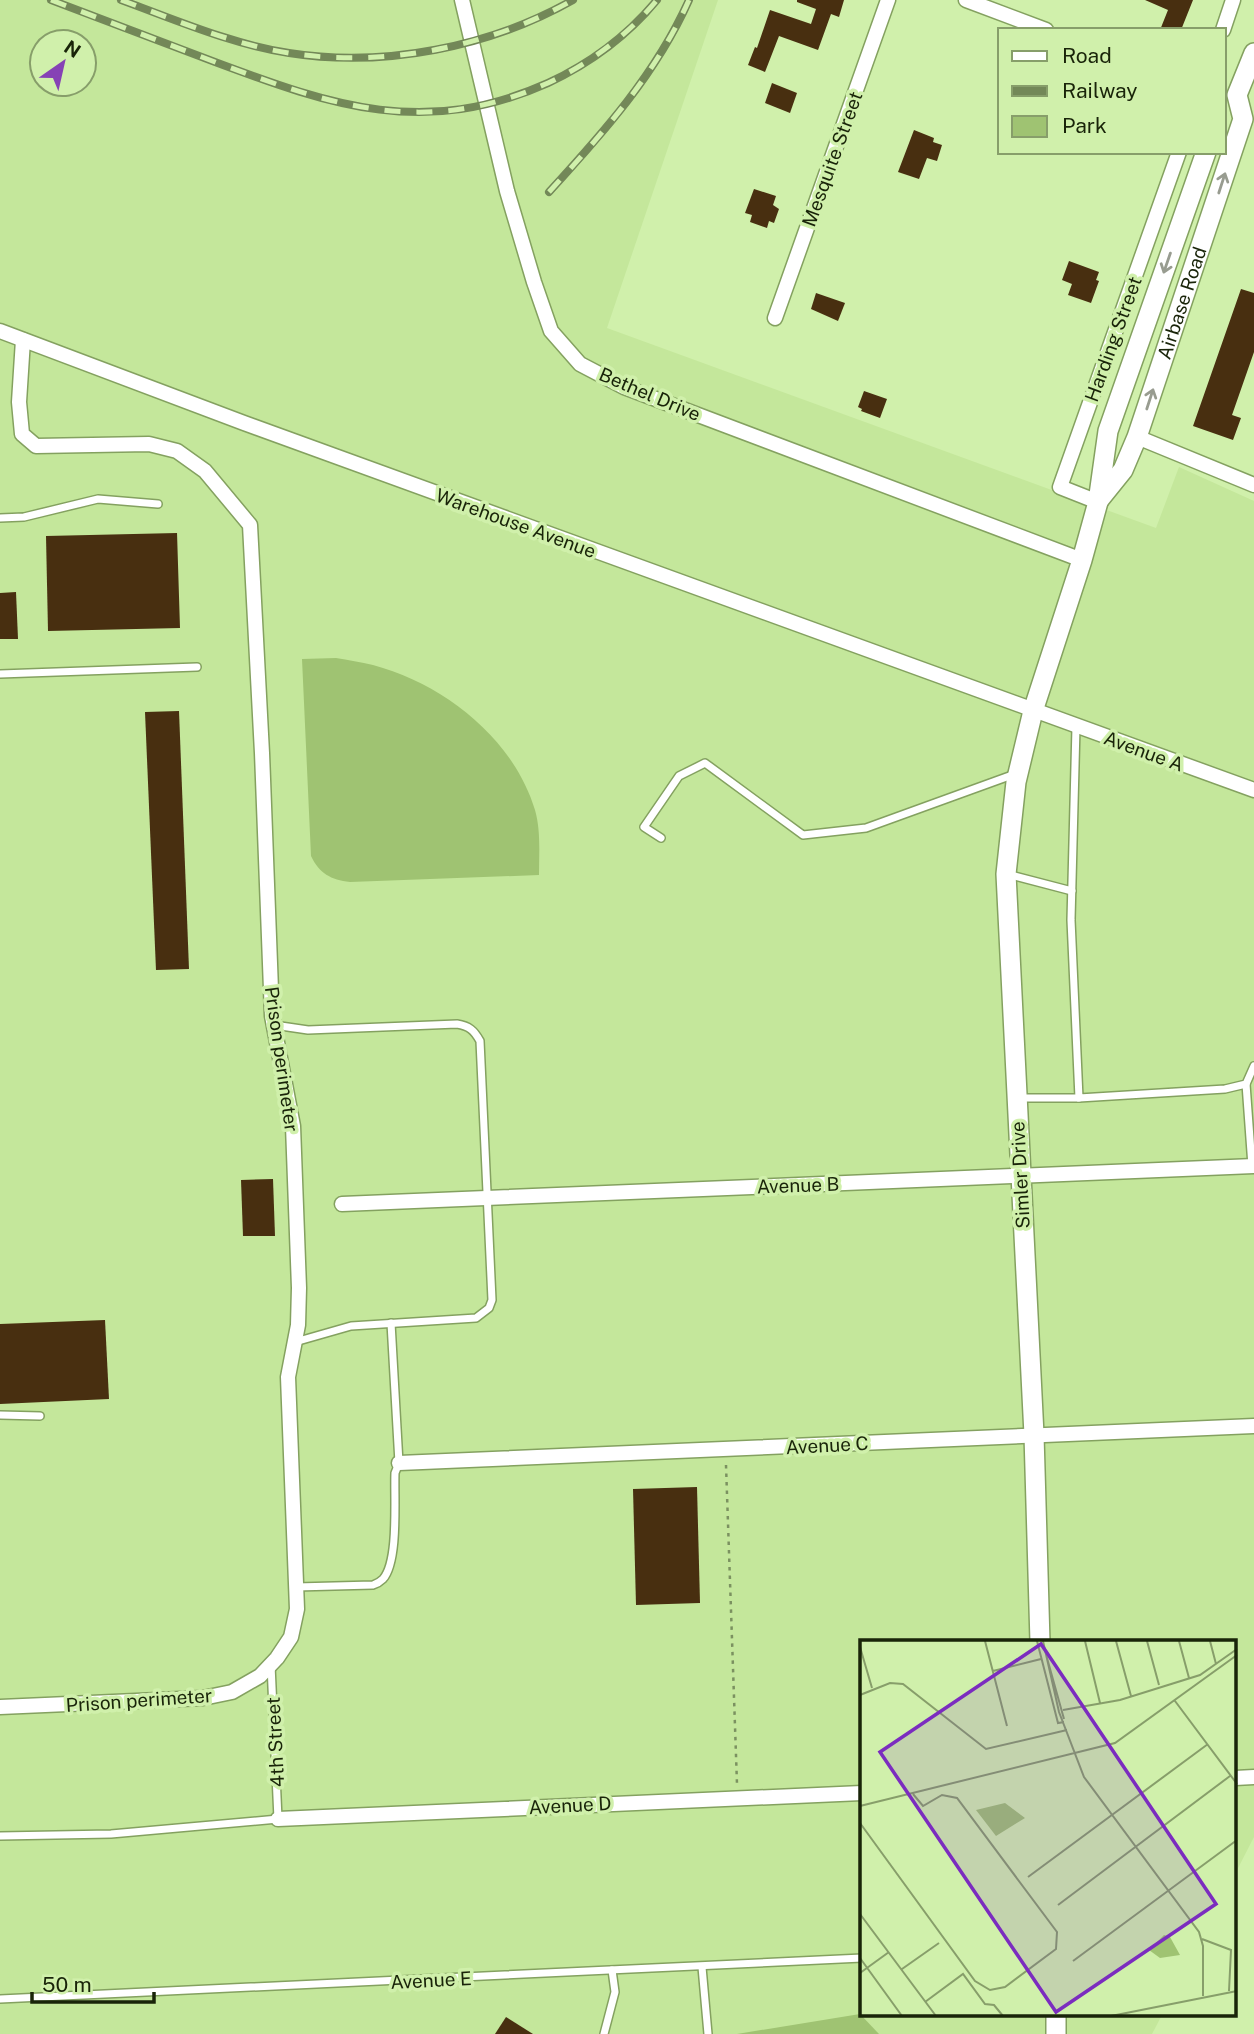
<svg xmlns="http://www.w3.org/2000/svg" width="1254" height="2034" viewBox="0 0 1254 2034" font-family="'Public Sans',sans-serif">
<rect width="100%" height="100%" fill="#d0f0ab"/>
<path fill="#c4e79b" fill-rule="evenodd" d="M0,0H718L607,328L1156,528L1179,467L1254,501V1837L1235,1874V1642H862V2015H1162L1152,2034H0ZM42,42H84V84H42Z"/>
<g fill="#9fc372">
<path d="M336,658C348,660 361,662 373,665C444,684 513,738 535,810C541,831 539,854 539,875L350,882C331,880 319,873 311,856L302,659Z"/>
<path d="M860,2014L879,2034H737Z"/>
</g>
<g fill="#482f10">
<path d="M797,0H844L839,17L831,14L818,50L779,36L765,72L748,65L755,47L757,48L770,10L811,24L816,9L797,2Z"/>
<path d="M1145,0H1193L1181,30H1160L1168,10Z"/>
<path d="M772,83L797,93L790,113L765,103Z"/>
<path d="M914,130L934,138L933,142L942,145L937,161L927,158L919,179L898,172Z"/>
<path d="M754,189L776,196L773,205L779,209L774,223L769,221L767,228L750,222L752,215L745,213Z"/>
<path d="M1069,261L1099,272L1096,280L1099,281L1091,303L1068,295L1072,284L1062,280Z"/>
<path d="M1241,289L1254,293V352L1232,415L1241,418L1233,440L1193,426Z"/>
<path d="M816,293L845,303L838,321L811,309Z"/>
<path d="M864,391L887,399L880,418L861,411L862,409L858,407Z"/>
<path d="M177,533L180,628L48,631L46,536Z"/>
<path d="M16,592L18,639H0V593Z"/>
<path d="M179,711L189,969L156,970L145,712Z"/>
<path d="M273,1179L275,1236H243L241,1180Z"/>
<path d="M105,1320L109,1399L0,1404V1324Z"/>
<path d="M697,1487L700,1603L636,1605L633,1489Z"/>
<path d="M506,2017L533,2034H495Z"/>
</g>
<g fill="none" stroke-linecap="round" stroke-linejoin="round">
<g stroke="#84a160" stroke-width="10">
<g id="lane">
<path d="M0,518L24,517L98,499L158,504"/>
<path d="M0,674L197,667"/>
<path d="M1076,727L1071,920L1079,1098L1225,1089L1246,1084L1254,1066"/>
<path d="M661,838L644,827L679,776L705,763L803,835L866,828L1015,774"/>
<path d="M1007,874L1072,891"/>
<path d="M274,1025L308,1030L457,1024C469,1026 474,1030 480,1041L492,1300L489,1308L476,1318L351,1326L295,1342"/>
<path d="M1246,1084L1252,1166"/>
<path d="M1017,1098H1079"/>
<path d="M0,1415L40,1416"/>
<path d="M296,1587L373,1585C376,1584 381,1581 383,1579C399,1561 394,1498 395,1473L399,1463L391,1323"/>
<path d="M0,1836L111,1834L278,1819L271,1665"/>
<path d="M702,1967L708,2034"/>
<path d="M0,1999L862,1958"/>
<path d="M604,2034L615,1992L612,1970"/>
</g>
</g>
<g stroke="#84a160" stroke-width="17">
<g id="street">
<path d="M462,0L507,191L534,282L551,331L580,364L624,387L1082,560"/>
<path d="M966,0L1046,30"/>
<path d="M1223,30L1233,0"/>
<path d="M775,318L888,0"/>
<path d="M0,331L244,423L1254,790"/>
<path d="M1137,437L1254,485"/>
<path d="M1098,502L1060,487L1179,152"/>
<path d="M342,1204L1254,1166"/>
<path d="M399,1463L1254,1426"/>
<path d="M0,1707L203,1698L232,1692L260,1676L277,1658L291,1637L297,1609L288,1377L298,1325L299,1288L293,1126L272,1016L262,753L250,525L205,471L177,451L149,444L36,446L22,434L19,402L23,340"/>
<path d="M1235,1778L1254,1777"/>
<path d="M278,1819L862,1793"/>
</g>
</g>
<g stroke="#84a160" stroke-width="22">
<g id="secondary">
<path id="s1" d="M1098,501L1123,470L1137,437L1243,119L1237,95L1254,53"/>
<path d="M1040,1642L1034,1435L1006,874L1016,782L1033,711L1082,560L1098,502L1108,431L1206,152"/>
<path d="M1056,2015V2034"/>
</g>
</g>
<path stroke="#7b9160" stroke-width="2.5" stroke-dasharray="3.5 5" stroke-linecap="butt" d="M726,1465L737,1784"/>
<use href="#lane" stroke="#fff" stroke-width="7"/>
<use href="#street" stroke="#fff" stroke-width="14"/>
<use href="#secondary" stroke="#fff" stroke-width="19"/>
<g stroke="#738858" stroke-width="8">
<g id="rail">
<path d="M51,0C106,21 160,41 215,62C333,106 425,138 548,83C589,64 628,35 657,0"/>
<path d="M121,0C176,20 231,44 289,53C384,68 490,47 573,0"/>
<path d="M549,192C603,133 656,74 689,0"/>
</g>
</g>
<use href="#rail" stroke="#d0f0ab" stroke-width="5" stroke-dasharray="16" stroke-linecap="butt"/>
</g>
<defs><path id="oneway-shaft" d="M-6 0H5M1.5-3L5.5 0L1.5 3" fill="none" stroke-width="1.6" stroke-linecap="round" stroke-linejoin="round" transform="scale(1.75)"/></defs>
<g stroke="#989c90">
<use href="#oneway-shaft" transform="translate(1222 183) rotate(-72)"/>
<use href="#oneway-shaft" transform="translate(1167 263) rotate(109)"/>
<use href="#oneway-shaft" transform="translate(1150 399) rotate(-72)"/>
</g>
<g text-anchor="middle" stroke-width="7" stroke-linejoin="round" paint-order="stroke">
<g font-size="19" fill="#192409" stroke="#d0f0ab">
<text transform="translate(832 159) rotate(-70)" y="7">Mesquite Street</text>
<text dy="7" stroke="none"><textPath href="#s1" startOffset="217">Airbase Road</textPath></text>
<text transform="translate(1113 339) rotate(-70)" y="7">Harding Street</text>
<text transform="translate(650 394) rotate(23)" y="7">Bethel Drive</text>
<text transform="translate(516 523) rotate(20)" y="7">Warehouse Avenue</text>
<text transform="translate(1144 751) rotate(20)" y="7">Avenue A</text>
<text transform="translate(282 1059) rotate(82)" y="7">Prison perimeter</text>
<text transform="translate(1020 1175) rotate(-93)" y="7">Simler Drive</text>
<text transform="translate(798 1185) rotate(-2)" y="7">Avenue B</text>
<text transform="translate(827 1445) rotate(-3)" y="7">Avenue C</text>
<text transform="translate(139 1700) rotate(-4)" y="7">Prison perimeter</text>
<text transform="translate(275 1742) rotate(-93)" y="7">4th Street</text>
<text transform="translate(570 1805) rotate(-3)" y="7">Avenue D</text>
<text transform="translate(431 1980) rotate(-3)" y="7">Avenue E</text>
</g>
</g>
<g transform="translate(860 1640)">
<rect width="376" height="376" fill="#d0f0ab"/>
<path d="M145,163L165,178L136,196L116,170ZM304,295L310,297L320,315L300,318L289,310Z" fill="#9fc372"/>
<path fill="none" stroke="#879e6a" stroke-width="2" d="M125,1L147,86M177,1L198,83L204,82M183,1L199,72L224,137L339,292L343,306V356M225,1L240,63M256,1L271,56M287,1L299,45M319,1L329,38M350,1L356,24M0,7L12,48M187,18L204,79M133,31L181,19M0,55L30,43L43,44L126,109L207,90M315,61L377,144M203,70L260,60L340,35L377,9M0,166L255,103L377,15M0,183L115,341L130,350L145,347L196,309L197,292L97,158L82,155L63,166L53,154M168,237L348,104M198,265L370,136M0,274L76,376M342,299L371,310L369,351M0,318L42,376M213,321L377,200M42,329L79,303M0,333L29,312M65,362L103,334L125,364L134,365L143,376M251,376L377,351"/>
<path fill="#7b2cbf" fill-opacity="0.15" stroke="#7b2cbf" stroke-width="3.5" d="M181,4L356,264L196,372L20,112Z"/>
<rect width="376" height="376" fill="none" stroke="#192409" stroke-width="3.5"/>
</g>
<rect x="998" y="28" width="228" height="126" fill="#d0f0ab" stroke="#879e6a" stroke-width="2"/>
<rect x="1012" y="51" width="35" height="10" fill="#ffffff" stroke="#879e6a" stroke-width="2"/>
<text x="1062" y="63" font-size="21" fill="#192409">Road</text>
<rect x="1012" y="86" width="35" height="10" fill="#738858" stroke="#879e6a" stroke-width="2"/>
<text x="1062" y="98" font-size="21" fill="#192409">Railway</text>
<rect x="1012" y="116" width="35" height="21" fill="#9fc372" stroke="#879e6a" stroke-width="2"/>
<text x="1062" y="133" font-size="21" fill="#192409">Park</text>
<g transform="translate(63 63) rotate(34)"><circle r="33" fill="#d0f0ab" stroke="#879e6a" stroke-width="2"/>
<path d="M0-5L12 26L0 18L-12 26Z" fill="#8642b5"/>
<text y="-10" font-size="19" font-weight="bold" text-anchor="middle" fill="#192409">N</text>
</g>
<path d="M32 1992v10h122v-10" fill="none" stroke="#192409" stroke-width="3.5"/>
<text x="42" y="1992" font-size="21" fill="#192409" stroke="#d0f0ab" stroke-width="5" paint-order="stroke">50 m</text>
</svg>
